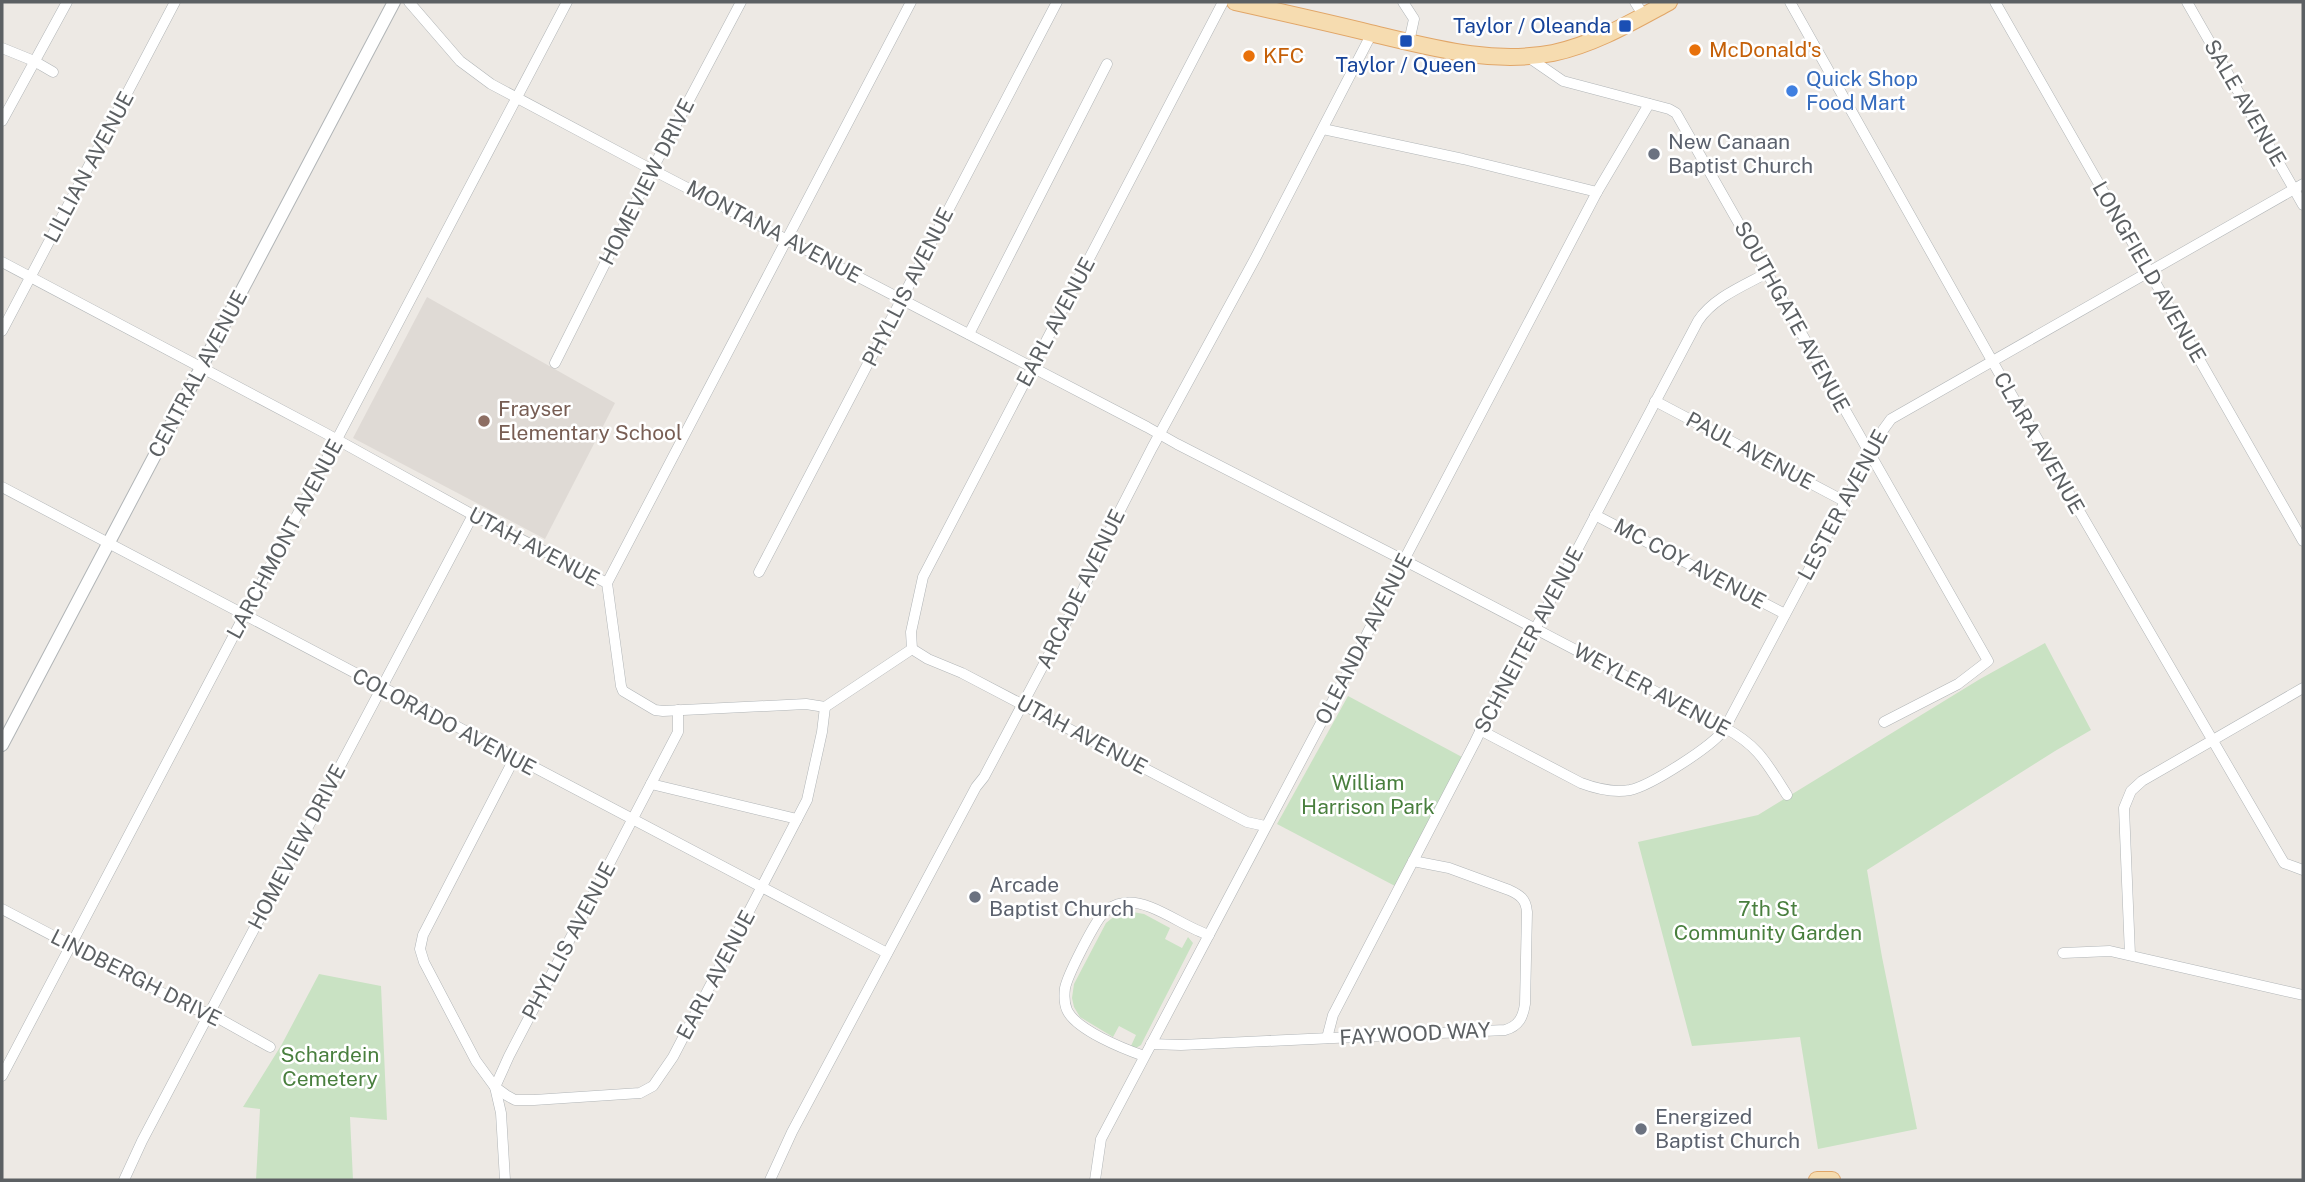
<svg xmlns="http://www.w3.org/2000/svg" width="2305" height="1182" viewBox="0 0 2305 1182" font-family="'Public Sans',sans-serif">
<rect width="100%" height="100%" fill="#ede9e4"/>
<path fill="#dfdad5" d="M427,297L615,403L545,539L353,438Z"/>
<g fill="#c9e2c3">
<path d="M2045,643L2091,730L2055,751L1867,870L1882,957L1917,1129L1818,1149L1800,1037L1692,1046L1638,842L1758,815L1980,679Z"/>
<path d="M1348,696L1462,757L1395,886L1277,824Z"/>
<path d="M1127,911L1144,914L1170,928L1165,939L1182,948L1188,937L1193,943L1145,1037L1141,1045L1136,1048L1131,1046L1136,1035L1119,1026L1113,1037L1080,1017L1074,1007L1072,998L1074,984L1106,923L1116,915Z"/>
<path d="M319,974L381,986L387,1120L350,1117L353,1180H256L260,1109L243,1107L282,1044Z"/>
</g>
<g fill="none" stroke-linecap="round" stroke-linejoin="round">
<g stroke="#b1b5b7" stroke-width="11">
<g id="minor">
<path d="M409,2L460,61L491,84L645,166L1147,427L1177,444L1417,567L1725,728C1759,746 1767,764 1787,795"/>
<path d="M1403,2L1414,19L1409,42"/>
<path d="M1635,2L1644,16"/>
<path d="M1790,2L1999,373L2284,863L2303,870"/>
<path d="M1995,2L2303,541"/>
<path d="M2187,2L2303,205"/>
<path d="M2,48L34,61L53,72"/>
<path d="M1528,57L1563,81L1669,109L1676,113L1988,661L1958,684L1884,722"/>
<path d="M2,121L67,2"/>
<path d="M1323,129L1463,159L1597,192"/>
<path d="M2,262L325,433L473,515L607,583L621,686L623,691L655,710L663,711L806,704L825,707L912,649"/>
<path d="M2,331L175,2"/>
<path d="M969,334L1107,64"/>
<path d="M555,363L652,170L741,2"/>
<path d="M1655,401L1844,501"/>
<path d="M2,487L887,953"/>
<path d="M1595,515L1785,614"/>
<path d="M759,572L1057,2"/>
<path d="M607,583L911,2"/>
<path d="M912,649L911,632L923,577L1223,2"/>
<path d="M912,649L928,659L962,673L1247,822L1265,826"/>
<path d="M1480,730L1581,783C1597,789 1613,793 1630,790C1650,786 1715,745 1725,728L1883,430L1891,419L2303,184"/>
<path d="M514,759L423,935L420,949L424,962L476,1061L495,1087L506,1095L515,1100H534L640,1093L653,1086L673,1057L807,800L822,732L825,707"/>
<path d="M651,784L797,819"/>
<path d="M2,909L191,1008L209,1013L270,1047"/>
<path d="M2063,953L2110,951L2303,995"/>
<path d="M2130,955L2124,808L2131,791L2142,781L2303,688"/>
<path d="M1327,1038L1333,1015L1475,742L1508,674L1539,622L1698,321C1713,298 1743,286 1767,273"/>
<path d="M1151,1044L1181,1045L1505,1030C1519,1026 1523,1017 1525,1004L1527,912C1526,899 1520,895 1509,890L1449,868L1413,861"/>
<path d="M1144,1056C1124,1049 1076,1030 1067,1010C1064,1003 1064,996 1065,988C1068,974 1092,928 1101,916C1107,909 1115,904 1124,903C1150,899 1183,927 1209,935"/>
<path d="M2,1076L567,2"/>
<path d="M124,1180L142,1141L200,1031L473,515"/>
<path d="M505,1180L501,1113L495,1087L509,1056L678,732V710"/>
<path d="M770,1180L792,1132L976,787L984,777L1081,594L1113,524L1152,448L1257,255L1372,33"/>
<path d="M1095,1180L1101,1139L1349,670L1404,560L1597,192L1649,104"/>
</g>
</g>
<g stroke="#b1b5b7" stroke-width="14">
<path id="tertiary" d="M2,745L394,2"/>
</g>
<g stroke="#e1a668" stroke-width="18">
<g id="primary">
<path d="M1235,2C1280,12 1325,22 1370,33C1430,47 1491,65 1553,53C1595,44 1632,22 1669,2"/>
<path d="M1817,1180H1832"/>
</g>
</g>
<use href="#minor" stroke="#fff" stroke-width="10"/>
<use href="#tertiary" stroke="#fff" stroke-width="12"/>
<use href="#primary" stroke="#f6dcb0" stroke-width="16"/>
</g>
<g fill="#1a4fb4" stroke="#fff" stroke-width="2.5">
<rect x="1618" y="19" width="14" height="14" rx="3.5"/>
<rect x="1399" y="34" width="14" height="14" rx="3.5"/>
</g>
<g fill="#e8710a" stroke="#fff" stroke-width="2.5">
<circle cx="1695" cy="50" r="7"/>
<circle cx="1249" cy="56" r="7"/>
</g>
<circle fill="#3f7fe0" stroke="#fff" stroke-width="2.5" cx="1792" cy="91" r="7"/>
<g fill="#6b7280" stroke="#fff" stroke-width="2.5">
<circle cx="1654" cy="154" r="7"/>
<circle cx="975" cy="897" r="7"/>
<circle cx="1641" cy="1129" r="7"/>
</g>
<circle fill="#8d6e63" stroke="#fff" stroke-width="2.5" cx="484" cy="421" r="7"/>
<g text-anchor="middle" stroke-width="5" stroke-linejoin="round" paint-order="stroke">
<g font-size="21" fill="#164399" stroke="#fff" text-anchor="end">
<text x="1611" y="33">Taylor / Oleanda</text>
<text x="1406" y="72" text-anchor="middle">Taylor / Queen</text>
</g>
<g font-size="21" fill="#c56008" stroke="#fff" text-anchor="start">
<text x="1709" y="57">McDonald's</text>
<text x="1263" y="63">KFC</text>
</g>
<g font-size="21" fill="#366cbe" stroke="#fff" text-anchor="start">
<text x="1806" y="86">Quick Shop<tspan x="1806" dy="24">Food Mart</tspan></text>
</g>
<g font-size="21" fill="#5c6063" stroke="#fff">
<text transform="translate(2245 103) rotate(60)" y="7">SALE AVENUE</text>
<text transform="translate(89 167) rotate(-62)" y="7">LILLIAN AVENUE</text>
<text transform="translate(647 182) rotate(-63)" y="7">HOMEVIEW DRIVE</text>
<text transform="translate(774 232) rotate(28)" y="7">MONTANA AVENUE</text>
<text transform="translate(2149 272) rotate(60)" y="7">LONGFIELD AVENUE</text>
<text transform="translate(908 287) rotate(-63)" y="7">PHYLLIS AVENUE</text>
<text transform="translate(1792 317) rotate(61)" y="7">SOUTHGATE AVENUE</text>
<text transform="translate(1056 322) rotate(-62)" y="7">EARL AVENUE</text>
<text transform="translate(198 374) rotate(-62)" y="7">CENTRAL AVENUE</text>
<text transform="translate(2039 443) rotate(60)" y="7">CLARA AVENUE</text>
<text transform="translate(1750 451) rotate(28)" y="7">PAUL AVENUE</text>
<text transform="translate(1843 505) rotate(-62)" y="7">LESTER AVENUE</text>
<text transform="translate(285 539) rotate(-62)" y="7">LARCHMONT AVENUE</text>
<text transform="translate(534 547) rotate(28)" y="7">UTAH AVENUE</text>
<text transform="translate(1690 564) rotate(28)" y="7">MC COY AVENUE</text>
<text transform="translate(1081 589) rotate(-64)" y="7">ARCADE AVENUE</text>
<text transform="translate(1364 639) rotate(-63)" y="7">OLEANDA AVENUE</text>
<text transform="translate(1529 640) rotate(-62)" y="7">SCHNEITER AVENUE</text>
<text transform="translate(1652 690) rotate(28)" y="7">WEYLER AVENUE</text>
<text transform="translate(444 722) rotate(28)" y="7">COLORADO AVENUE</text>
<text transform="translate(1082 735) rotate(28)" y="7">UTAH AVENUE</text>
<text transform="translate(297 847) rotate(-62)" y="7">HOMEVIEW DRIVE</text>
<text transform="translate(569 941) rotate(-62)" y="7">PHYLLIS AVENUE</text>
<text transform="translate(716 975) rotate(-62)" y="7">EARL AVENUE</text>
<text transform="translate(136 978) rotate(27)" y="7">LINDBERGH DRIVE</text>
<text transform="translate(1415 1034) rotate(-3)" y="7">FAYWOOD WAY</text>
</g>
<g font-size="21" fill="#5b616d" stroke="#fff" text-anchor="start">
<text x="1668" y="149">New Canaan<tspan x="1668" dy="24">Baptist Church</tspan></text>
<text x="989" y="892">Arcade<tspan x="989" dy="24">Baptist Church</tspan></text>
<text x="1655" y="1124">Energized<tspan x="1655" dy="24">Baptist Church</tspan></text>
</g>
<g font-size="21" fill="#785e54" stroke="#fff" text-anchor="start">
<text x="498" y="416">Frayser<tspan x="498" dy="24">Elementary School</tspan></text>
</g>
<g font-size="21" fill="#497f3e" stroke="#fff">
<text x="1368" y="790">William<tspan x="1368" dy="24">Harrison Park</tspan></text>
<text x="1768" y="916">7th St<tspan x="1768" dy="24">Community Garden</tspan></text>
<text x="330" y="1062">Schardein<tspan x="330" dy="24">Cemetery</tspan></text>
</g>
</g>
<rect width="2305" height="1182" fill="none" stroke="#5c6063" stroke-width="7"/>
</svg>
